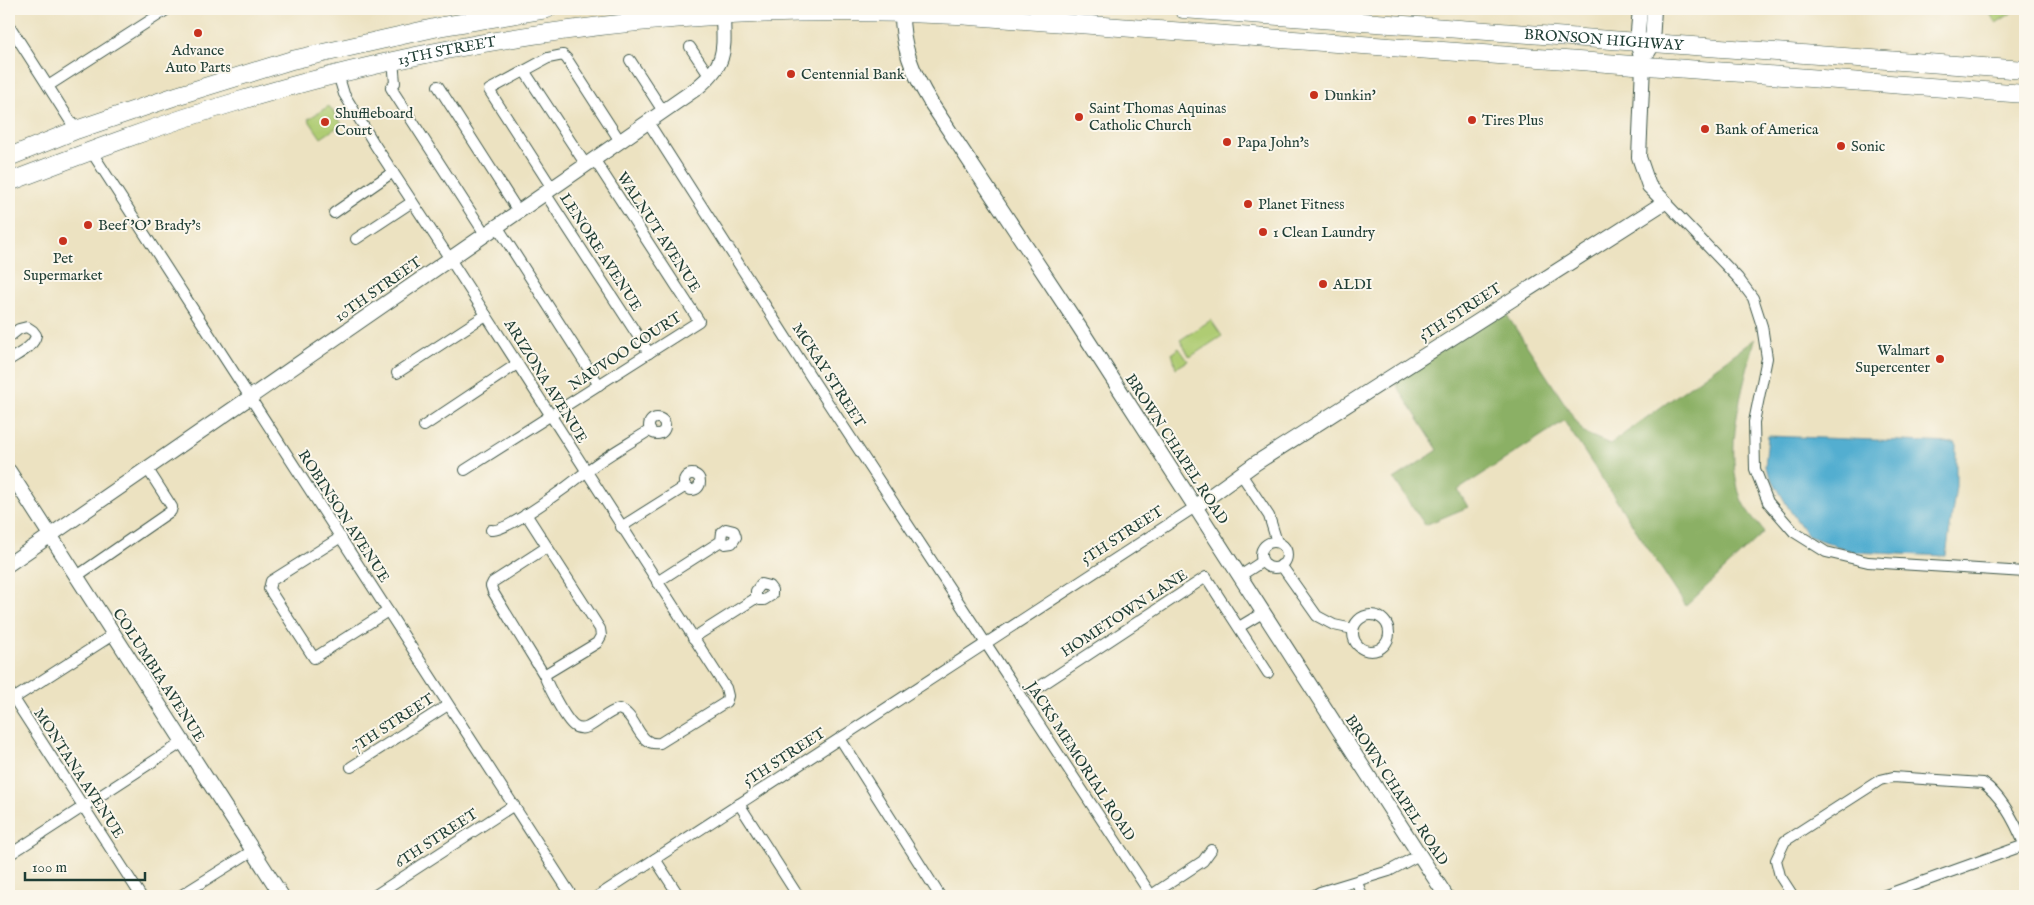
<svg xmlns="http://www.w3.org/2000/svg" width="2034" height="905" viewBox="0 0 2034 905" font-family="'IM FELL English',serif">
<rect width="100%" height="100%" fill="#fbf7ec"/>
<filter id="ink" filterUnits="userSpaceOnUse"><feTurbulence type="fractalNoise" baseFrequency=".02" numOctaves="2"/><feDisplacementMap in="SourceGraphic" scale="10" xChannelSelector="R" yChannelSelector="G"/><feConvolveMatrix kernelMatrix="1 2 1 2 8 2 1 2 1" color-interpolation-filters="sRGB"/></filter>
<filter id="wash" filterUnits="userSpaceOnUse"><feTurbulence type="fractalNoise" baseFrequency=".0096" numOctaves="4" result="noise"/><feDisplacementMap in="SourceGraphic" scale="20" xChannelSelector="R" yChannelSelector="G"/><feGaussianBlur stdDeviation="1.12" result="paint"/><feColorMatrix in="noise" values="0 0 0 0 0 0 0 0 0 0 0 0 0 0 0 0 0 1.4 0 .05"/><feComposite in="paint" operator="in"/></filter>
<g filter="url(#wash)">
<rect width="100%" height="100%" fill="#ece2c1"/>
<g fill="#afcc73" stroke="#678454">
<path d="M1987,9H2018L1996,23Z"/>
<path d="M329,106L342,124L321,138L308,119Z"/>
<path d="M1211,320L1222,336L1190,357L1180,340Z"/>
<path d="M1179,348L1188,361L1176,368L1172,353Z"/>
</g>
<path fill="#8bb065" stroke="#55764c" d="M1503,309L1584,433L1610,444L1755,339C1743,389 1722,450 1742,501C1747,512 1757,522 1764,532L1686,606L1564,421L1458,490L1468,507L1425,525L1394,479L1438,450L1393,380Z"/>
<path fill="#53aed0" stroke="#397682" d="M1768,436L1956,443V486L1946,556L1854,552L1808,536L1791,512L1765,467Z"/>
</g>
<g filter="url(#ink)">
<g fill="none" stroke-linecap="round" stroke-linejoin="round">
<g stroke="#3e5649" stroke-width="12">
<g id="street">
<path d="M9,25L76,130"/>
<path d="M690,47L710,77"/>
<path d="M393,60L395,83L391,88L485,234"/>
<path d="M630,60L663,111"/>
<path d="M525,72L586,165"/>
<path d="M338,74L344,94L375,145L450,259L726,688L728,696L726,702L660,743C637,747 638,715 619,709C607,712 599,722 588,727C584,729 578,729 574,726C565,719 548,686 544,675L493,592L491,586L493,582L547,547"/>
<path d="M48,86L168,9"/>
<path d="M438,86L518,211"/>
<path d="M648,122L811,377L1151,895"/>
<path d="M91,151L572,896"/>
<path d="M552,188L489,90L548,58L563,55L567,59L620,141"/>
<path d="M545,193L649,353"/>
<path d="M1665,202L1738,278L1753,298L1762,326L1767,358L1754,422L1755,469L1768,502L1794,532L1826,552L1868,562L2025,572"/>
<path d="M334,213L393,172"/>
<path d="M497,226L599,385"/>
<path d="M356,239L412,202"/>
<path d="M9,337L19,329L27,327L33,331L36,335C34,347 18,354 9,360"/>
<path d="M397,373L486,315"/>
<circle cx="657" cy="426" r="8"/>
<path d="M424,426L517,364"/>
<path d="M465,470L699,321L594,159"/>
<path d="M1241,474L1269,516L1277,542"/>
<circle cx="692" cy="482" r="8"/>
<path d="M526,514L600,629L601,636L597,643L544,675"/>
<path d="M621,527L686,486"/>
<path d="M491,530C507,533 576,480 591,468C609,454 630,443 650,430"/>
<path d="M341,537L271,581L269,589L314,658L388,611"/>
<circle cx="1274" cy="555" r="13"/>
<path d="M1281,565L1317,616L1334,625L1353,629"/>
<path d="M77,576L171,511L172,507L147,468"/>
<path d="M1240,576L1263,561"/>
<path d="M657,582L721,541L725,544L732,543L736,537L734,531L726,529L722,532L721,541"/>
<circle cx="1371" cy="633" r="18"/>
<path d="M1239,627L1264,612"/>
<path d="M693,638L756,598L760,600H764L772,595V590L769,586L761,584L756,591V598"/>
<path d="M9,691L141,896"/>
<path d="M1033,691L1206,577L1268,673"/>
<path d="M10,701L114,634"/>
<path d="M841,740L940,896"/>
<path d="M351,767L448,705"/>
<path d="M739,804L798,896"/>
<path d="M9,855L183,742"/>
<path d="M655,859L679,896"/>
<path d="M1357,882L1362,896"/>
<path d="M180,896L252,851"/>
<path d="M374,896L514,805"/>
<path d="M598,896L1195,507"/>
<path d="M1150,896L1203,861L1211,850"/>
<path d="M1313,896L1320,892L1389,871L1419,855"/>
<path d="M1793,896L1780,876L1776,860L1785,841L1880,780L1893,777L1983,783C2003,797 2016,824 2025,846"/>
<path d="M1883,896L2025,845"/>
</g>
</g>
<g stroke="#3e5649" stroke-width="16">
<g id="secondary">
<path d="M902,9C901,45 912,72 931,103L1078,325L1446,896"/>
<path d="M1649,51L1652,43L1654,9"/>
<path d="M9,471L282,896"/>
<path d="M1195,507L1256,463L1665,202L1649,186L1639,157L1643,65L1637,42L1640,9"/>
<path d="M9,564L697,88C727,63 724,52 723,15"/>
</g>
</g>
<g stroke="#3e5649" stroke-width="19">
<g id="highway">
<path id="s1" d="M1183,9L2025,70"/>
<path d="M9,157L76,130L179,95L292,60L443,26L547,9"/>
<path id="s2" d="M9,182C85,153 161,124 239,101C472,31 715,2 957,15L2025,94"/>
</g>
</g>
<use href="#street" stroke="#fff" stroke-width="10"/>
<use href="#secondary" stroke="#fff" stroke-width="14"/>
<use href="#highway" stroke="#fff" stroke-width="18"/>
</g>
</g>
<g fill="#c8321e" stroke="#fbf7ec" stroke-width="2">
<circle cx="198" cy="33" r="5"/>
<circle cx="791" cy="74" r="5"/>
<circle cx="1314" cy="95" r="5"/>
<circle cx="1079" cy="117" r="5"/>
<circle cx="1472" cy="120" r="5"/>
<circle cx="325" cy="122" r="5"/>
<circle cx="1705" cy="129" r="5"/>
<circle cx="1227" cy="142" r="5"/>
<circle cx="1841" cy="146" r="5"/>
<circle cx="1248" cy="204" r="5"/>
<circle cx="88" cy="225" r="5"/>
<circle cx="1263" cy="232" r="5"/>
<circle cx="63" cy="241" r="5"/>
<circle cx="1323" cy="284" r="5"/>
<circle cx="1940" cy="359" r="5"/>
</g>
<g text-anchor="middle" stroke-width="4" stroke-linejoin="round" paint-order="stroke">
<g font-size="15" fill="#1f3d34" stroke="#fbf7ec">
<text dy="5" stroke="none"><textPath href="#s1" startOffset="422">BRONSON HIGHWAY</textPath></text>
<text dy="5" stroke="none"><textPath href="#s2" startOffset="458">13TH STREET</textPath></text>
<text transform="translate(659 232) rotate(57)" y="5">WALNUT AVENUE</text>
<text transform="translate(601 252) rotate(57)" y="5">LENORE AVENUE</text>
<text transform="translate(378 289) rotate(-35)" y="5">10TH STREET</text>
<text transform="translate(1460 312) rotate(-33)" y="5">5TH STREET</text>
<text transform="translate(625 351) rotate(-33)" y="5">NAUVOO COURT</text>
<text transform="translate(829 375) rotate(57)" y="5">MCKAY STREET</text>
<text transform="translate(546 381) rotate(58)" y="5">ARIZONA AVENUE</text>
<text transform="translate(1177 449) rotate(57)" y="5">BROWN CHAPEL ROAD</text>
<text transform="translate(344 516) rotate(57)" y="5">ROBINSON AVENUE</text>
<text transform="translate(1122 535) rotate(-33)" y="5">5TH STREET</text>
<text transform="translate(1124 613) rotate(-33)" y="5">HOMETOWN LANE</text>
<text transform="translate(159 675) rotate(57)" y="5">COLUMBIA AVENUE</text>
<text transform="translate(392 723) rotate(-33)" y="5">7TH STREET</text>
<text transform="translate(784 757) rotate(-33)" y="5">5TH STREET</text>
<text transform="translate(1081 761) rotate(57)" y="5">JACKS MEMORIAL ROAD</text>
<text transform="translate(79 773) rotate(57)" y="5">MONTANA AVENUE</text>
<text transform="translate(1397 790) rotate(57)" y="5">BROWN CHAPEL ROAD</text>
<text transform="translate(436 838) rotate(-33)" y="5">6TH STREET</text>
</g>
<g font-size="15" fill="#1f3d34" stroke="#fbf7ec" text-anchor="start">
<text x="198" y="55" text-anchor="middle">Advance<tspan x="198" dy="17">Auto Parts</tspan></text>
<text x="801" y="79">Centennial Bank</text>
<text x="1324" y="100">Dunkin'</text>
<text x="1089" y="113">Saint Thomas Aquinas<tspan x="1089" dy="17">Catholic Church</tspan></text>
<text x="335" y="118">Shuffleboard<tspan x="335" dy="17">Court</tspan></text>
<text x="1482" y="125">Tires Plus</text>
<text x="1715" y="134">Bank of America</text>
<text x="1237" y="147">Papa John's</text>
<text x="1851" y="151">Sonic</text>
<text x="1258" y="209">Planet Fitness</text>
<text x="98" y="230">Beef 'O' Brady's</text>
<text x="1273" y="237">1 Clean Laundry</text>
<text x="63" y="263" text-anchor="middle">Pet<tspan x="63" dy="17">Supermarket</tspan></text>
<text x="1333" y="289">ALDI</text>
<text x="1930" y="355" text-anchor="end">Walmart<tspan x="1930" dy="17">Supercenter</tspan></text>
</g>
</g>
<rect width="2034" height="905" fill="none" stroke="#fbf7ec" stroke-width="30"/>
<path d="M25 872v8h120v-8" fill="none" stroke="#1f3d34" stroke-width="2.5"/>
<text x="32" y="872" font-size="15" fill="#1f3d34" stroke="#fbf7ec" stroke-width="4" paint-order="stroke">100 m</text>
</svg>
